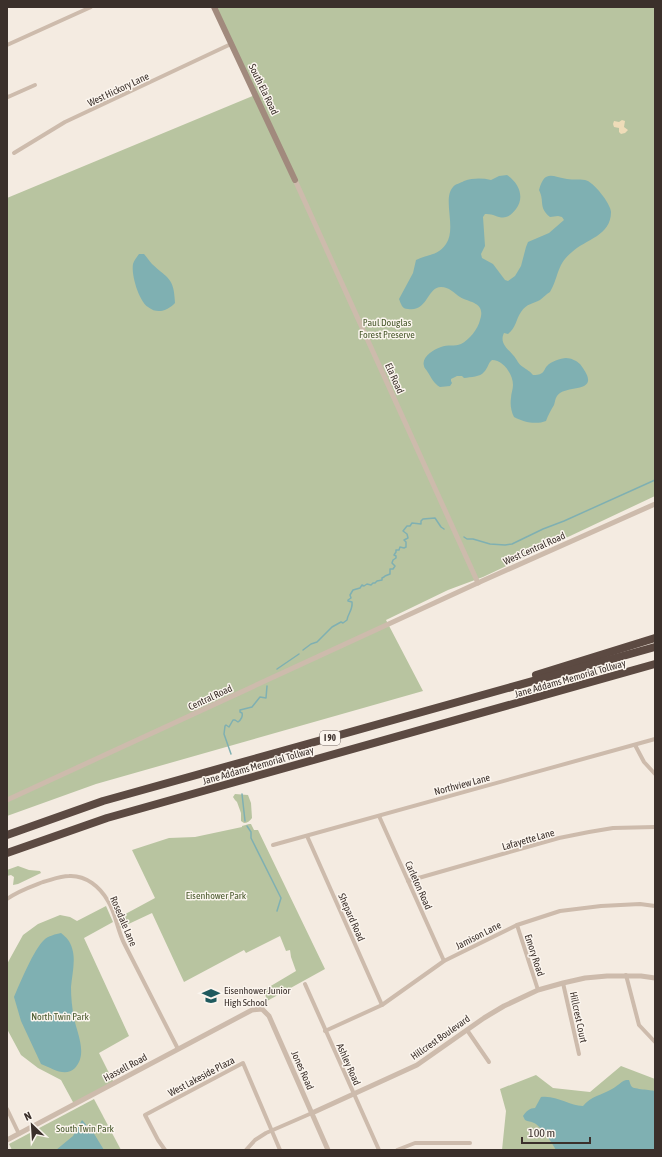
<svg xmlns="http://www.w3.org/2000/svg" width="662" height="1157" viewBox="0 0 662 1157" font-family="'Asap Condensed',sans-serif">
<rect width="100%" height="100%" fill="#f4ebe1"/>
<g fill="#b8c4a0">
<path d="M214,7H655V496L483,577L448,590L386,620L423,691L96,784L7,816V198L255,95Z"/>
<path d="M235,794L248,795L251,803L252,818C250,821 247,823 244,823L241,821V813L237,802L235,800L233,797Z"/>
<path d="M249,824H251L254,830H258L325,969L267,1001L264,990L296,971L291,957L290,950L286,951L280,936L246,953L244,950L184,982L152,913L120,928L118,918L155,898L132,850L169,838L195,837L242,827V826Z"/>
<path d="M18,866L29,870L40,871L41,873L18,884L13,885L14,877L11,875L7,876V870Z"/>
<path d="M106,906L113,922L84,938L129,1036L99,1053L114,1083L74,1104L61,1080L38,1068L21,1055L7,1029V964L23,935L38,924L60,915L70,917L77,921Z"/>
<path d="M621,1066L655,1079V1150H502L506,1111L500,1089L536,1075L553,1088L590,1092Z"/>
<path d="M94,1099L121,1150H12L9,1144Z"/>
</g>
<path fill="#efdcb8" d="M622,120L625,121L624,127L628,130L625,133L621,134L619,132V128L614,127L613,124L614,121L619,122Z"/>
<g fill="#7fb0b2">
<path d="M507,175C519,183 525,197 516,209C513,213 510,216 506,217C499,219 493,213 485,214L483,217L485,246L481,254L482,258L493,264L505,280L508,281L515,276L521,266L526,247L528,242L549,233L564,220L562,217L558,216L550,217C538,207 545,202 539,190C545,169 552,177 567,179C573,180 579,179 585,180C593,181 611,204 611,212C611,236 586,239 572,252C556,265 559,277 550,292C546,294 544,297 540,300C533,304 527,303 521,312C516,319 516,328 508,334L504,333C499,343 508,349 513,355C517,359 518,364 523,367C527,370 530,371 533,375C536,375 539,375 542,373C544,372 545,368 547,366C550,362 561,358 566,358C571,358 577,361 580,364C605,396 565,383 557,396C555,399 555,402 554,405C551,410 548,415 546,421C536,425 523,422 514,417C511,411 510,404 511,398C511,394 513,389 513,385C513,374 503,360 492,360C488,363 488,368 484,372C480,377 471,377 464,378L462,376H457L451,379V381L452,383L450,386L440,387C434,384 431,377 427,371C426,369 424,368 424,366C421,357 434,349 441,347C447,344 455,347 461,344C469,340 478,329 480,320C486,302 470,303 460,297C454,293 449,287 441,287C427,287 428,312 408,309C402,309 401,304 399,299L413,273L416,260C428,254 438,256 446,244C457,228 442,199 453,187C455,184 461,183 464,181C473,178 482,178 491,180L499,176Z"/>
<path d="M139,254H144C147,257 149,261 152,264C168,279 174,277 175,303C168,310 158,315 148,307C139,301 131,275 133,264C134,260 137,257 139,254Z"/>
<path d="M61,933C67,938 70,941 72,948C76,960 72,975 71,987C71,997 72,1008 74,1018C77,1033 88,1054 75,1068C65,1078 52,1068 41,1064L21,1021L14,997C20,983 34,949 44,940C48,936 56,934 61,933Z"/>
<path d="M626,1080H629C630,1082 630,1085 632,1087C634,1089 651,1090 655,1091V1150H556C553,1144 540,1125 534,1123C531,1121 528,1122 525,1120L523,1116C526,1111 530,1108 535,1108L541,1097C557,1095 569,1106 583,1106C591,1096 602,1095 612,1089C618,1086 620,1082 626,1080Z"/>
<path d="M82,1120L93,1132L104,1150H56L73,1136Z"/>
</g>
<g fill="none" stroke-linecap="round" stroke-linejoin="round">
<g stroke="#7fb0b2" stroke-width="1.5">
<path d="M464,537L467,539H473L490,544L505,545L512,544L543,529L564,521L655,480"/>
<path d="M303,650L311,644L317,642L332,627L341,622L343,623L347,620C348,613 353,610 352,602L348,601V600L351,598L350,595L353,590L360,588L362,585L364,586L367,584L371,585L373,583H375L377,581L382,580V578L384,577L385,576L390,574V569H393L395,566L392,563L393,560L396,558V556L394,555L396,552V550H399L400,547L404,548L406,547V542L404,540L408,538L407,534L403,531L407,526H410L412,523L421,524V521L423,519L435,518L441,527L444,529"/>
<path d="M277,669L299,654"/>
<path d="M231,754L224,734L225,726L226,725L229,727L233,720H235L238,722C241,720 243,716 242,713L240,712V710L252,707L260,697L266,698L267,686"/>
<path d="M242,794L245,821"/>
<path d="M247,826L251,832V838L281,898L277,911"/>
</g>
<g stroke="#cdbbac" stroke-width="4">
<path d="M7,45L91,7"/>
<path d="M7,96L8,97L35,85"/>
<path d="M14,153L65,122L231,44"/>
<path d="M635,745L644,762L655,774"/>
<path d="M379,816L444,961"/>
<path d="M307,836L382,1005"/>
<path d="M273,845L655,739"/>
<path d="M408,881L559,838L589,832L613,828L655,827"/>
<path d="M7,899C18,891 30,887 43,882C51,880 60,876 69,876C86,875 100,887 108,901C116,914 117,929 124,943C142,979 160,1014 178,1049"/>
<path d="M517,925L538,990"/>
<path d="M626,975L639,1025L655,1042"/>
<path d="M563,983L579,1054"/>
<path d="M305,984L379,1150"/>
<path d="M467,1030L489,1062"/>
<path d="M325,1031L382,1005L444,961L517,925L560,911L601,906L640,904L655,906"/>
<path d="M7,1109L19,1134"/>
<path d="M165,1150L158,1140L145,1115L243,1063L280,1150"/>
<path d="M246,1150L255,1140L266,1133L312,1113"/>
<path d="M397,1150L415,1143H470"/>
</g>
<g stroke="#cdbbac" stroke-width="5">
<path d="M295,180L478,583"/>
<path d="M7,800L482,581L655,504"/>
<path d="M312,1113L417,1065L484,1018L504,1006L538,990L563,983L585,978L607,976H641L655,978"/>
<path d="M7,1140L252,1010L262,1009L269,1016L328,1150"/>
</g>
<path stroke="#a18a7d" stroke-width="6" d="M214,7L295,180"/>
<g stroke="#5c4a42" stroke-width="8">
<path d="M536,675L655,638"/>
<path d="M7,835L103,801L655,647"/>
<path d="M7,853L107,818L655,664"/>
</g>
</g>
<defs>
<g id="school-bare" transform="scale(1.38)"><path d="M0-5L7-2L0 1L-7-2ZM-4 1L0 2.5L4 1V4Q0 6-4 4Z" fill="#1f5a5e" stroke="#fbf5ee" stroke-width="2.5" paint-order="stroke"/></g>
</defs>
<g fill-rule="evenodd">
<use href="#school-bare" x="211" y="996"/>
</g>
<g text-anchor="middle" stroke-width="3" stroke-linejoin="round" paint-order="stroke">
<rect fill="#fbf5ee" stroke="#756b66" stroke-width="1" x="320" y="731" width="20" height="14" rx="3"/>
<g font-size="9" font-weight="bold" fill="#3b302b">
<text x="330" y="741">I 90</text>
</g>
<g font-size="10" fill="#3b302b" stroke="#fbf5ee">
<text transform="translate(118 89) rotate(-25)" y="4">West Hickory Lane</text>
<text transform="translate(264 89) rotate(64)" y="4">South Ela Road</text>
<text transform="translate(395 378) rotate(66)" y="4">Ela Road</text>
<text transform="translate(534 548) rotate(-24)" y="4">West Central Road</text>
<text transform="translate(570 678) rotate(-16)" y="4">Jane Addams Memorial Tollway</text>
<text transform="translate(210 697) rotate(-25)" y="4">Central Road</text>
<text transform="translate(258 765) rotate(-16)" y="4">Jane Addams Memorial Tollway</text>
<text transform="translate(462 784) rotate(-15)" y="4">Northview Lane</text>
<text transform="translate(528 839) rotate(-16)" y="4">Lafayette Lane</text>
<text transform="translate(419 885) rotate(66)" y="4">Carleton Road</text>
<text transform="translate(352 917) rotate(66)" y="4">Shepard Road</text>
<text transform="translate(124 921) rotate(67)" y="4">Rosedale Lane</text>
<text transform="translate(478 935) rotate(-27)" y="4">Jamison Lane</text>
<text transform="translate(535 955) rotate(72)" y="4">Emory Road</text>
<text transform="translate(579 1017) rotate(78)" y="4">Hillcrest Court</text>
<text transform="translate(440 1037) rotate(-35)" y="4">Hillcrest Boulevard</text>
<text transform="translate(349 1064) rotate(66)" y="4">Ashley Road</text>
<text transform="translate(125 1067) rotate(-28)" y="4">Hassell Road</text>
<text transform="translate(303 1070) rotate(66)" y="4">Jones Road</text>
<text transform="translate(201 1076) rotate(-28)" y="4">West Lakeside Plaza</text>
</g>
<g font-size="10" fill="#4a5a2e" stroke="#fbf5ee">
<text x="387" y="326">Paul Douglas<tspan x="387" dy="12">Forest Preserve</tspan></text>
<text x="216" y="899">Eisenhower Park</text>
<text x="60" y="1020">North Twin Park</text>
<text x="85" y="1132">South Twin Park</text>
</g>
<g font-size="10" fill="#3b302b" stroke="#fbf5ee" text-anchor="start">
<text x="224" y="994">Eisenhower Junior<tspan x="224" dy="12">High School</tspan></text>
</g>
</g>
<rect width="662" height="1157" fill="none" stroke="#3b302b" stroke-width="16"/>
<g transform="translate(32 1125) rotate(335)" stroke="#fbf5ee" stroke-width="3" paint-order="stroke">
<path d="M0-3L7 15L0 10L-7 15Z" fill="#3b302b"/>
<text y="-6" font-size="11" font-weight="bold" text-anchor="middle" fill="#3b302b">N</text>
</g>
<path d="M522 1137v6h68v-6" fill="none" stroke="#3b302b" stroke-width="2"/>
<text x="528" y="1137" font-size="12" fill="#3b302b" stroke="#fbf5ee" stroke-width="3" paint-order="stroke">100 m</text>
</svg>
